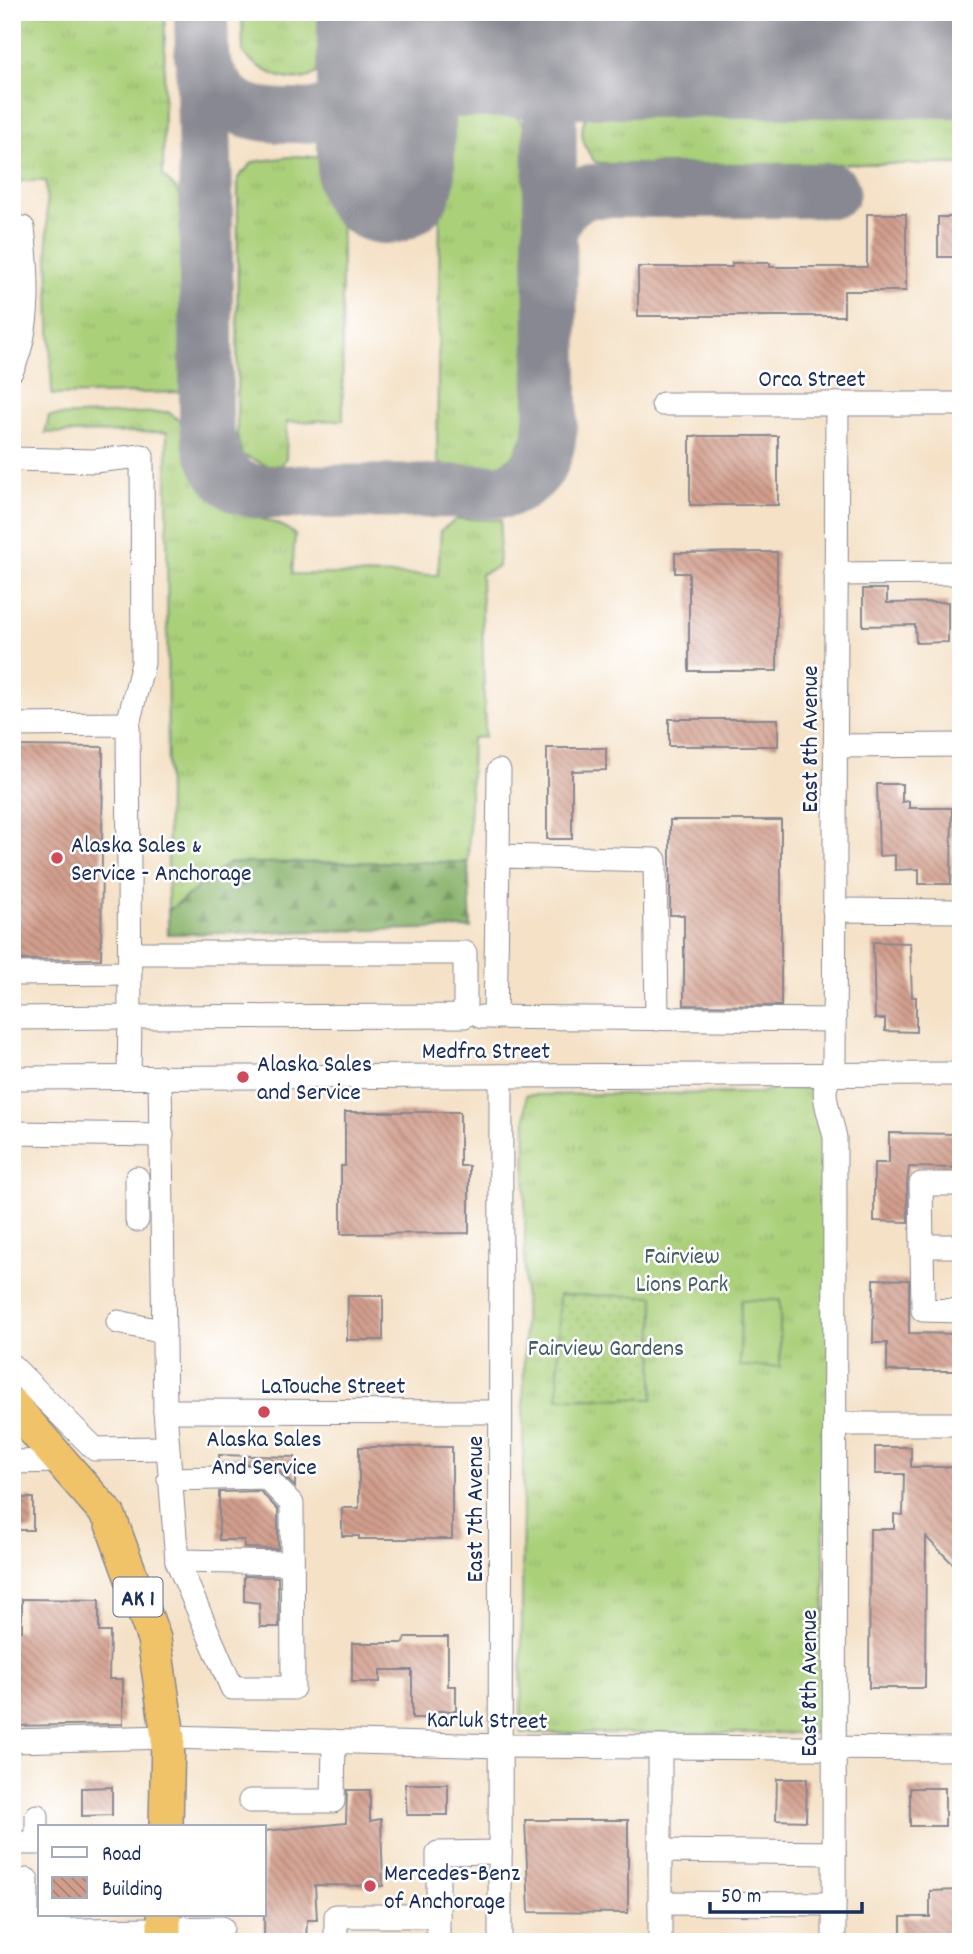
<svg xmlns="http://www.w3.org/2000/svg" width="973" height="1954" viewBox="0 0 973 1954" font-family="Dekko,sans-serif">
<defs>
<pattern id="grass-tufts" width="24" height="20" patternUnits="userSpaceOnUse" patternTransform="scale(1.75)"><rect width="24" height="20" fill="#abd07a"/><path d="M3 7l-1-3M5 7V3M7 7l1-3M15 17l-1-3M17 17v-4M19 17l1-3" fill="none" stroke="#93b36c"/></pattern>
<pattern id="forest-firs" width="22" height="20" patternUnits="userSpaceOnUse" patternTransform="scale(1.75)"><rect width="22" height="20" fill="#88b26a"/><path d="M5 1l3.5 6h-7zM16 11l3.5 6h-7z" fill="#6e915a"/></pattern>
<pattern id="garden-dots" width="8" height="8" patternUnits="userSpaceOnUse" patternTransform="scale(1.75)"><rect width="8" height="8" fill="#abd07a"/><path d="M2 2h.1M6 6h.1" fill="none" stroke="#93b36c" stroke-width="1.8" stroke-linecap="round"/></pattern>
<pattern id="building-back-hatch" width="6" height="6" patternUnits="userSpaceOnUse" patternTransform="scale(1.75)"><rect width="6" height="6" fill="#d29e8c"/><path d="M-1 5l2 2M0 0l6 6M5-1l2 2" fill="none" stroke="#aa8176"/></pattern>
</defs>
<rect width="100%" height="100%" fill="#fff"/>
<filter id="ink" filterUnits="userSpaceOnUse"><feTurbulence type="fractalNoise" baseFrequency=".0143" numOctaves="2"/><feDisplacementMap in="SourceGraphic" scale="14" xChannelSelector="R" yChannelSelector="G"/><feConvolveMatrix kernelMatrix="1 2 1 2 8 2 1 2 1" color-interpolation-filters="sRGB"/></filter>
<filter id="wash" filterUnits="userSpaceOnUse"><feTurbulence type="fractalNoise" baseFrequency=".00686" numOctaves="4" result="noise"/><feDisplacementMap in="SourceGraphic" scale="28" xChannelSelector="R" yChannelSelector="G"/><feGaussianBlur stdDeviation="1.57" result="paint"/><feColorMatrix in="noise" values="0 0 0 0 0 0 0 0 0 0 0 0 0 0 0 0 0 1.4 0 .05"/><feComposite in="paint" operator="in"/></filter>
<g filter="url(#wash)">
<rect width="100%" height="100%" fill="#f4e1c6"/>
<g fill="url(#grass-tufts)" stroke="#63806c" stroke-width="2">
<path d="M12,12H165L163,176L177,190L183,210V392L52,395L46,181H12Z"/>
<path d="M242,12H334V52C329,58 322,69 315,74C292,89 259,70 243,53Z"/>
<path d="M637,98H961V164H609L595,162C576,138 576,113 609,101C617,98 628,99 637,98Z"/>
<path d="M486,101L514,113L524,126L529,425L514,455L500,465L448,469L437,461L441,118L460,104Z"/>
<path d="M297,156L326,158L341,171L343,420L287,422L286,458L282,465L268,466L242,455L237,436L238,178L253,162Z"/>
<path d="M168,412L186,425C187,435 187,447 189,458C195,481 218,503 240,512C261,521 277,519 295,535L292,574L438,575L441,530L457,519L501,520L498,567L481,574L485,737L472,738L468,862L229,863L168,911L167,432L45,433L49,416Z"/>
<path d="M774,1088L828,1089L837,1413L822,1430L827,1733H521L526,1095L759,1093Z"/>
</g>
<path fill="url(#forest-firs)" stroke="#527064" stroke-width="2" d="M468,862L471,928L168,934V911L229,863Z"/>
<path fill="url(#garden-dots)" stroke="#63806c" stroke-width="2" d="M559,1295L654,1296L653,1399L558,1398Z"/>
<path fill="#abd07a" stroke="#63806c" stroke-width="2" d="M741,1300H780V1367L740,1366Z"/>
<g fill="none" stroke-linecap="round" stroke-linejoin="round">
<g stroke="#888892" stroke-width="54">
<path d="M201,12L206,198V418C209,455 219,489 262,492L506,491C543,477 550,453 551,416L549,12"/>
<path d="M862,12C879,34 897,42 923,49"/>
<path d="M201,56C219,110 248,117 301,116C324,115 344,113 362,98C376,86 381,60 386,44"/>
<path d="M549,236C555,212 567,196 592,191H833"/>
</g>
<g stroke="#888892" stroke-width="138">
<path d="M386,12V175"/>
<path d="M461,49H961"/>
</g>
</g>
<g id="blocks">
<g fill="url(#building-back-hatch)">
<path d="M867,214H906V291H844V316H638V267H732V263H770V267H867Z"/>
<rect x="938" y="217" width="23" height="40"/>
<rect x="690" y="436" width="88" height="69"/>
<path d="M777,552V671H689V573H675V553Z"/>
<path d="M863,589H887V603L948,602V642L916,643L915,625L863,626Z"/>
<rect x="669" y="719" width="109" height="27"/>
<path d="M12,746L103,747L101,959L12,960Z"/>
<path d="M547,748H606V770L572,771V839H547Z"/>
<path d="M877,784H902V802L909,801V808H952L951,884H919V869L895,870V855L879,856Z"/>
<path d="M670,820H781V1006L684,1005V915H670Z"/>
<path d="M873,942L910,943L912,997H916V1032L885,1031V1019H875Z"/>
<path d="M345,1112H460V1166H469V1233L341,1234V1166H345Z"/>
<path d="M889,1133L961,1134V1168L909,1167L907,1184L908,1222L874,1221V1163H889Z"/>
<path d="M874,1279L909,1280V1333L961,1334V1371H887V1343H873Z"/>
<path d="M348,1296H383V1340H347Z"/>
<path d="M359,1447H452V1539H359V1536H342V1508H359Z"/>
<path d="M875,1447H911V1467H961V1572L926,1537L925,1688H869L870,1529H894V1514L903,1515L904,1474H875Z"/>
<path d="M219,1455L295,1457V1487L272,1464H219Z"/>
<path d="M260,1491L278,1510V1549L244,1548V1540H219V1492Z"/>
<rect x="12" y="1498" width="21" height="32"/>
<path d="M244,1576L278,1577L279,1627H260L259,1603L244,1601Z"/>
<path d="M22,1599L99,1600V1632H110L109,1679H123V1724L12,1726V1631H22Z"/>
<path d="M405,1637H448V1686H456V1711H435V1718H412V1670H380V1682H352V1643H404Z"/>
<path d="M777,1779H807L806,1821L776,1820Z"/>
<path d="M405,1784H448V1815H407Z"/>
<path d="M112,1787V1815L82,1816V1788Z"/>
<rect x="910" y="1788" width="35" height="38"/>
<path d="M347,1790H370V1821L381,1819L383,1886L315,1885L317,1920H307L306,1942H264L265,1831L346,1823Z"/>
<path d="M525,1820H628V1913L529,1912Z"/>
<path d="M961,1890V1942H901V1917H930V1891Z"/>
</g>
</g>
</g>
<g filter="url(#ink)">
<use href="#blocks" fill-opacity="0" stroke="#888892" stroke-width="2"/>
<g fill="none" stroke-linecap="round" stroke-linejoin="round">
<g stroke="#888892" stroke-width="25">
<g id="minor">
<path d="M12,228H23C28,274 32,327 12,370"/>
<path d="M663,404H961"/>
<path d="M12,459L93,461L142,456L143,663L128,724"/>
<path d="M836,574L961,573"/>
<path d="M12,725L128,724L130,1017L12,1018"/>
<path d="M835,746L961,745"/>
<path d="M498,856L499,771"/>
<path d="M834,910L961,911"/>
<path d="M12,974L130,973"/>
<path d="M482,1017L834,1020"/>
<path d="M495,1017L498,856L655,860L657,1019"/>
<path d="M129,1077L130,1017L465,1016V953H130"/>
<path d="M160,1077L165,1411L177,1561L232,1688H293L292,1504L266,1477L169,1479"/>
<path d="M12,1078L961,1074"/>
<path d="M12,1133L162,1135"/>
<path d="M137,1178V1220"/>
<path d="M961,1184H921L923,1310L961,1311"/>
<path d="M922,1246H961"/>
<path d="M118,1322L164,1332"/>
<path d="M12,1366L95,1449L166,1448"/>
<path d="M165,1411L500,1412"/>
<path d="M835,1424H961"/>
<path d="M12,1462L62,1461"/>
<path d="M177,1561L292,1563"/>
<path d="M12,1741L168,1737L500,1746L961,1749"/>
<path d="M250,1801H333L334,1741"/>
<path d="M12,1843H37V1816"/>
<path d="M660,1851L834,1853"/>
<path d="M660,1903L834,1904"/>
<path d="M438,1916V1942"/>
<path d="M27,1930V1880"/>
<path d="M12,1931L222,1928"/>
<path d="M336,1942V1916H438V1853L500,1852"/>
<path d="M500,1942L501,1076"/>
<path d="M660,1942V1747"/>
<path d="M834,1942L835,1138C833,1125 822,1098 826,1086C828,1077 833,1076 834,1065L837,404"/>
</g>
</g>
<g stroke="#888892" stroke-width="36">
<g id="highway">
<path d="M12,1405L109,1516L154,1639L168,1737L166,1826"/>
<path d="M164,1942V1914"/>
</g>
</g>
<use href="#minor" stroke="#fff" stroke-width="23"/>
<use href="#highway" stroke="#f1c369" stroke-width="33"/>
</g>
</g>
<g fill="#d1495b" stroke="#fff" stroke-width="2.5">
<circle cx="57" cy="858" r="7"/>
<circle cx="243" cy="1077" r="7"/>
<circle cx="264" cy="1412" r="7"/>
<circle cx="370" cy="1886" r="7"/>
</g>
<g text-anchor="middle" stroke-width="5" stroke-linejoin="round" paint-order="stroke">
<rect fill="#fff" stroke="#5f6d8e" stroke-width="2" x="113.5" y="1577.5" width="49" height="39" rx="5"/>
<g font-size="23" font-weight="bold" fill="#1b2f5e">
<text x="138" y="1605">AK 1</text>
</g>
<g font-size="24" fill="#1b2f5e" stroke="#fff">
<text x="812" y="386">Orca Street</text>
<text transform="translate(809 739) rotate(-90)" y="8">East 8th Avenue</text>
<text x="486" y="1058">Medfra Street</text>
<text x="333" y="1393">LaTouche Street</text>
<text transform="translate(474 1509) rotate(-90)" y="8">East 7th Avenue</text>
<text transform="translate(808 1683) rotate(-90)" y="8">East 8th Avenue</text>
<text transform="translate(487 1719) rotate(1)" y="8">Karluk Street</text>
</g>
<g font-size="24" fill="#1b2f5e" stroke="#fff" text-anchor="start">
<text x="71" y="852">Alaska Sales &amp;<tspan x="71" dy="28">Service - Anchorage</tspan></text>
<text x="257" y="1071">Alaska Sales<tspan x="257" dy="28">and Service</tspan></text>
<text x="264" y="1446" text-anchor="middle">Alaska Sales<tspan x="264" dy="28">And Service</tspan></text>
<text x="384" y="1880">Mercedes-Benz<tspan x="384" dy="28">of Anchorage</tspan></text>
</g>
<g font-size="24" fill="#465f66" stroke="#fff">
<text x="682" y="1263">Fairview<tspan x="682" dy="28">Lions Park</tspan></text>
<text x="606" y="1355">Fairview Gardens</text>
</g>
</g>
<rect width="973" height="1954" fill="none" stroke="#fff" stroke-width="42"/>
<rect x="38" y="1825" width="228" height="91" fill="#ffffff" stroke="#a4acbf" stroke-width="2"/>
<rect x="52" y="1847" width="35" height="10" fill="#ffffff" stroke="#a4acbf" stroke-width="2"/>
<text x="102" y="1860" font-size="21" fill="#1b2f5e">Road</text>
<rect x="52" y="1877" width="35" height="21" fill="url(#building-back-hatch)" stroke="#a4acbf" stroke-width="2"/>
<text x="102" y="1895" font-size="21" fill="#1b2f5e">Building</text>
<path d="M710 1902v10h152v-10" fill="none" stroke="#1b2f5e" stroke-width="3.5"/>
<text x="721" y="1902" font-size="21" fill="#1b2f5e" stroke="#ffffff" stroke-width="5" paint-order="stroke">50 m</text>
</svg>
